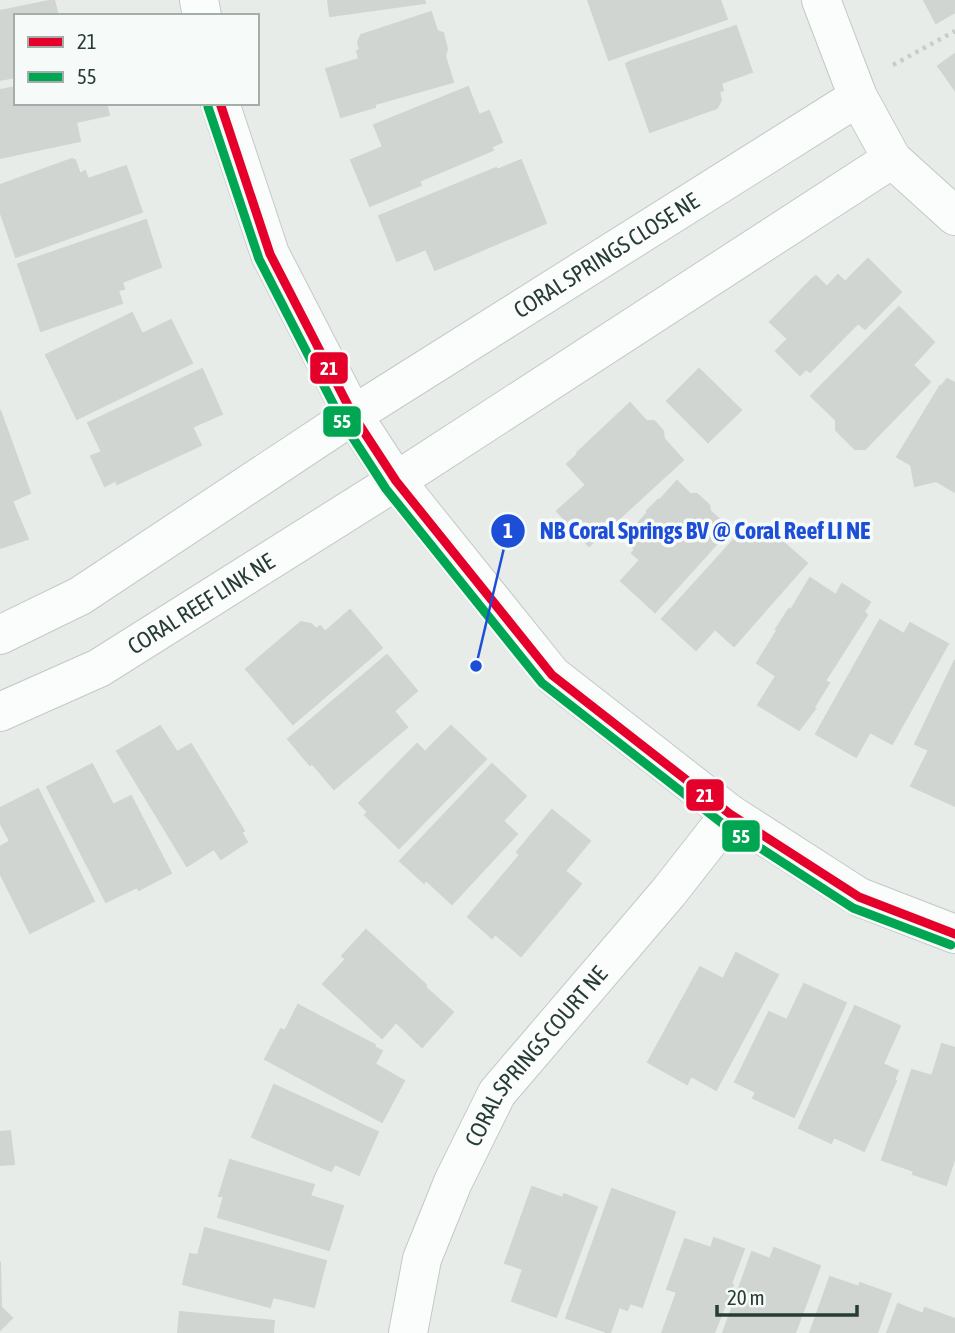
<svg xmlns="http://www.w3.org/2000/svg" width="955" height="1333" viewBox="0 0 955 1333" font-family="'Asap Condensed',sans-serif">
<rect width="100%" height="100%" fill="#e7ece9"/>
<g fill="#d0d5d2" stroke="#d0d5d2" stroke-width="2">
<path d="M54,0L58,16H16V77L0,80V11Z"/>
<path d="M328,0H424L425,3L330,16Z"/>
<path d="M588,0H720L727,19L609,60Z"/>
<path d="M924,0H955V12L936,23Z"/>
<path d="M431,12L437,31L443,33L447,49L445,56L453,82L375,104V107L341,117L326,69L359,59L357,51L360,50L358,42L361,35Z"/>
<path d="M736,26L752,72L721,83L723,90L719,92L721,100L717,108L650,132L626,64L629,62Z"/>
<path d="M955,54V90L938,66Z"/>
<path d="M16,87V103H106L109,115L76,122L80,141L0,158V90Z"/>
<path d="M468,87L479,115L489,111L502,142L491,147L493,150L419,181L421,185L370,206L351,160L383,147L374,125Z"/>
<path d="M72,159V160H75L80,174L85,171L88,179L126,166L142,212L16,257L0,211V185Z"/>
<path d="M521,160L546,223L435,270L426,249L397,261L379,216L496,168L497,170Z"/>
<path d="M146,220L161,267L122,282L124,289L118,290L122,303L41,331L18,264Z"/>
<path d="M868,259L901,292L865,329L858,323L810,372L806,369L800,375L776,351L788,339L770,322L813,278L816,276L827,287L838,275L845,282Z"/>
<path d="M899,307L934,342L913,365L930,382L865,449H855L836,430V420L811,396Z"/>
<path d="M132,313L142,334L171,320L192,363L77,419L46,355Z"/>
<path d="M202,369L222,414L192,427L201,445L117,484L116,480L105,486L91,456L102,452L88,423Z"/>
<path d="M699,369L741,410L708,442L667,401Z"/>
<path d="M947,379L955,383V492L936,481L915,486L911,465L897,457L940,386L941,387Z"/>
<path d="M630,403L646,421H654L663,431L664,439L683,460L589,546L557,511L586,485L567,464L578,454L577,453Z"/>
<path d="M0,410L30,493L12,501L28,539L0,548Z"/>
<path d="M677,481L690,494H697L709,505L710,511L730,529L655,612L621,581L640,560L632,553L635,549L629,544V534L648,512L647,511L658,500L659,501Z"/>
<path d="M749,523L769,541L775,535L807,563L734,646L715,629L696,650L662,619Z"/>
<path d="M810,578L836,595L842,584L870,602L864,612L867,615L825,681L829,683L813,709H815L799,730L758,705L776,676L757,663L778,629H776L789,609L791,610Z"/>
<path d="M350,610L382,648L293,724L246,669L301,622L311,624L316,629L320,626L325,632Z"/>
<path d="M880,620L904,634L910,623L948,644L892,744L870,732L856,757L816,734Z"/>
<path d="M387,655L417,691L394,711L407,727L334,789L312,763L310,765L288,739Z"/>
<path d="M955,660V806L911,786L929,750L915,744Z"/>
<path d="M160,726L177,752L191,744L244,831L241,832L247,842L221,859L214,849L187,866L117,751Z"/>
<path d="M451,726L486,759L399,848L365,815L368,812L359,803L417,744L425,752Z"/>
<path d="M92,764L113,805L131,796L171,873L139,890L137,887L106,902L47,787Z"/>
<path d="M492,764L526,796L503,821L517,834L452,904L426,880L424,883L400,861Z"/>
<path d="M38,789L94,901L30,933L0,873V847L10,841L0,822V808Z"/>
<path d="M552,810L590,841L565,871L581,884L521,956L495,934L492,938L468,917L520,855L517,852Z"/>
<path d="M366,930L426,985L425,987L453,1012L422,1047L396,1022L382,1038L323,984L346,959L342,956Z"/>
<path d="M736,953L778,975L716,1090L691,1076L687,1084L648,1062L700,967L723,979Z"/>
<path d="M804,984L846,1003L794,1117L753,1098L756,1092L735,1082L769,1012L787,1020Z"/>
<path d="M298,1005L375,1045L374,1047L382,1051L375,1064L404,1081L382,1122L265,1059L281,1029L285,1031Z"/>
<path d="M855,1006L900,1026L883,1064L898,1071L894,1080L896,1081L864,1151L834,1137L831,1143L799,1128Z"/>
<path d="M942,1044L955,1048V1157L946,1185L913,1174L914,1171L882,1160L912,1070L932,1076Z"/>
<path d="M274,1085L378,1132L359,1175L335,1164L331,1171L252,1137Z"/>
<path d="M10,1131L14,1164L0,1165V1132Z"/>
<path d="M230,1160L314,1185L310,1196L343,1206L329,1250L218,1217L224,1196H219Z"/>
<path d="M532,1187L563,1198L564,1194L597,1207L556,1317L512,1301L523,1269L505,1263Z"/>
<path d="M612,1189L675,1212L642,1307L630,1303L627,1310L619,1307L610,1333H607L604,1331L566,1318Z"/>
<path d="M205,1228L326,1261L314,1307L273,1297L270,1307L183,1284L190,1254L198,1255Z"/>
<path d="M714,1238L744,1249L731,1284L733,1285L714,1333H662L677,1292L667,1289L685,1239L711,1248Z"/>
<path d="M774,1248L820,1266L795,1333H723L752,1252L770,1259Z"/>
<path d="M0,1262L1,1307L12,1318L0,1330Z"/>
<path d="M830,1277L859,1287L860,1283L891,1294L877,1333H810Z"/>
<path d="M898,1304L923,1314L925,1308L955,1319V1333H887Z"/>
<path d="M180,1312L274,1321L273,1333H178Z"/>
</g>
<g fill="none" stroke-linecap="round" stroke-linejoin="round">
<g stroke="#c4c9c6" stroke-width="40">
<g id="street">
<path d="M821,0L858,97L892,159L955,216"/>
<path id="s1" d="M0,635L80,596L353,415L858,97"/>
<path id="s2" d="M0,712L99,668L396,481L892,159"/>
<path id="s3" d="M408,1333L422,1259L453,1182L497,1093L668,893L730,814"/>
</g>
</g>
<g stroke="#c4cac7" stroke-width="40">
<g id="secondary">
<path d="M199,0L202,16"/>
<path d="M220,103L270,254L353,415L396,481L552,675L730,814L859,897L955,934"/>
</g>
</g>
<path stroke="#c7cdc9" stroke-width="4.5" stroke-dasharray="3.5 5" stroke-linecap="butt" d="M893,65L955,31"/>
<use href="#street" stroke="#fbfcfc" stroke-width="38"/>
<use href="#secondary" stroke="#fbfcfc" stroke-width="38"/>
<g stroke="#f6faf8" stroke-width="14">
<path id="bus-1" d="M220,103L270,254L353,415L396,481L552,675L730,814L859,897L955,934"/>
</g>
<g stroke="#f6faf8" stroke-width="14">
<path id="bus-2" d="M208,107L259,259L342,421L386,489L542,683L723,824L853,908L951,945"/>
</g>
<use href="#bus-1" stroke="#e4002b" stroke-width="9"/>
<use href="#bus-2" stroke="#00a651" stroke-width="9"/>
</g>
<g text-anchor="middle" stroke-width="7" stroke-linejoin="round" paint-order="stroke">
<g font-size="23" fill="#273d34" stroke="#f6faf8">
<text dy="8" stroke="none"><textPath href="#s1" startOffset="716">CORAL SPRINGS CLOSE NE</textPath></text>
<text dy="8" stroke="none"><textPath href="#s2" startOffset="229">CORAL REEF LINK NE</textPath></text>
<text dy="8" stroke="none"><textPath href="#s3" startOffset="310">CORAL SPRINGS COURT NE</textPath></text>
</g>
</g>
<path fill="none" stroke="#1d4ed8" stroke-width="2.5" d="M476 666L508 531"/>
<g fill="#1d4ed8" stroke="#f6faf8" stroke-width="2.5">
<circle cx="476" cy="666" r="7"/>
<circle cx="508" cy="531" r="18"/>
</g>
<g font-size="21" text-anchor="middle" font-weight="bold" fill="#fff">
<text x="508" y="538">1</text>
</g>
<g font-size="24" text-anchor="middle" font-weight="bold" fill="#1d4ed8" stroke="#f6faf8" stroke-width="7" stroke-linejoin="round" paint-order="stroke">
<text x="705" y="539">NB Coral Springs BV @ Coral Reef LI NE</text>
</g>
<g stroke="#f6faf8" stroke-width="2.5">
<rect x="309" y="351" width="40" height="34" rx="7" fill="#e4002b"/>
<rect x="322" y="405" width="40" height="33" rx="7" fill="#00a651"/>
<rect x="685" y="778" width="40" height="34" rx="7" fill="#e4002b"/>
<rect x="721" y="819" width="40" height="34" rx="7" fill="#00a651"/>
</g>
<g font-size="19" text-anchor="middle" font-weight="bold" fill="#fff">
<text x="329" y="375">21</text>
<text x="342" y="428">55</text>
<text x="705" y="802">21</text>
<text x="741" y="843">55</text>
</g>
<rect x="14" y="14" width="245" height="91" fill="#f6faf8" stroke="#a3aeaa" stroke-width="2"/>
<rect x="28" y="37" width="35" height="10" fill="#e4002b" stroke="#a3aeaa" stroke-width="2"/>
<text x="77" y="49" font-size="21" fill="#273d34">21</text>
<rect x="28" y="72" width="35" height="10" fill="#00a651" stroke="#a3aeaa" stroke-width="2"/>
<text x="77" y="84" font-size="21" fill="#273d34">55</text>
<path d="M717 1305v10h140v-10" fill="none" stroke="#273d34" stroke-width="3.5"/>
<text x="727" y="1305" font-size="21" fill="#273d34" stroke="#f6faf8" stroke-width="5" paint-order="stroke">20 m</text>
</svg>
